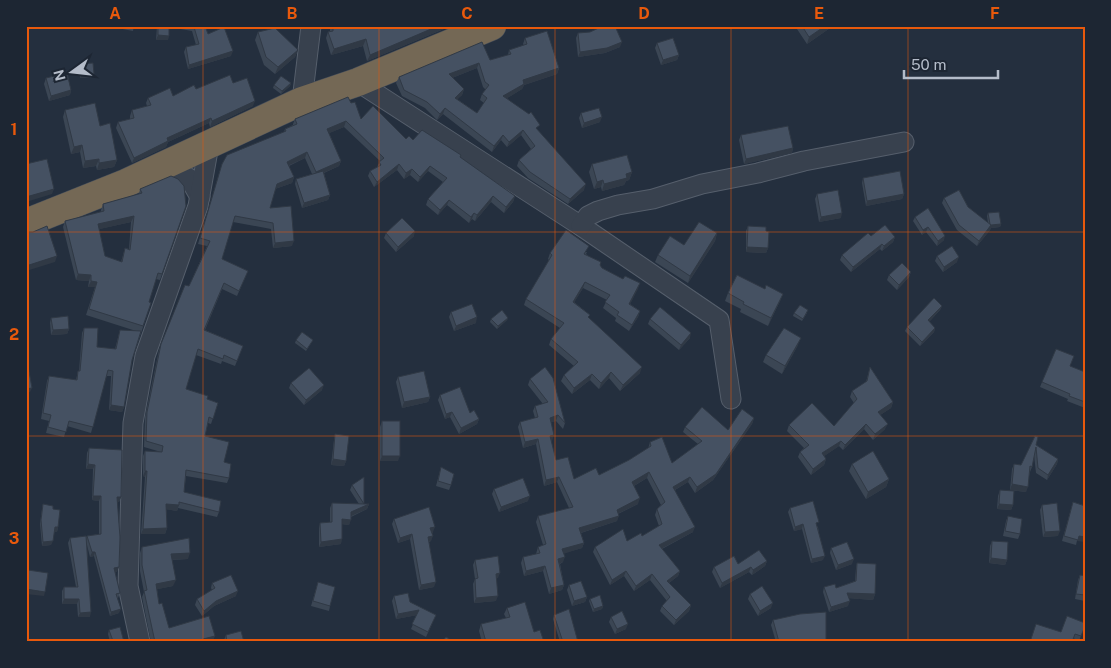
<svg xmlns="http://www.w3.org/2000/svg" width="1111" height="668" viewBox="0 0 1111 668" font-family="'Public Sans',sans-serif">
<rect width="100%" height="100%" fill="#242f3e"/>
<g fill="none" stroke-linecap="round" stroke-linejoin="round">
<g stroke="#565f6c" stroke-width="21">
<g id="minor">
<path d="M358,82L581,226L719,320L731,399"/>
<path d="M302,101L311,26"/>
<path d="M161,167L189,178L200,197"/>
<path d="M581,226L588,216L598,211L618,205L653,199L702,184L758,173L804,161L904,142"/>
<path d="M140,642L128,586L133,423L145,356L198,206L209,145"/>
</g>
</g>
<g stroke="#434c59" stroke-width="29">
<path id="highway" d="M26,223L126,183L302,101L358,82L492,26"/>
</g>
<use href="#minor" stroke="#38414e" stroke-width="19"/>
<use href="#highway" stroke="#746855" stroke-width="28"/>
</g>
<g fill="#3b4654" fill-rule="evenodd">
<path d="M107,26H134L133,31Z"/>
<path d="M157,26H205L208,34L231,56L188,69L184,52L186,47L196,45L192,31L169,27L168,40H156Z"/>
<path d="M330,26H451L367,61L363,46L331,55L326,38L328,32L330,31Z"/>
<path d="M790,26H831L830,28L807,44L795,26L791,29Z"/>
<path d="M258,32L298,50L295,57L275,74L264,65L255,40Z"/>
<path d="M578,33L620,47L605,53L578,57L576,38Z"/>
<path d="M525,38L559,68L557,74L524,85L522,89L507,98L538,131L584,190L568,204L528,178L517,166L519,160L531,149L521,135L507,147L501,140L492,152L443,114L437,120L425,108L402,96L396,83L399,77L490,60L508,55L509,50L524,46L523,44ZM477,68L483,87L486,90L482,94L480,100L484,103L477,113L457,99L462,95L464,89L452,78Z"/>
<path d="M657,43L679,55L677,60L661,65L655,48Z"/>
<path d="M80,64L93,77L80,78L79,67Z"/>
<path d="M46,78L71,90L70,95L49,101L44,84Z"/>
<path d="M233,83L253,106L210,127L209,123L168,142L166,147L132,163L116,128L118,122L130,119V116L132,110L147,106L146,103L148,98L173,96L196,89Z"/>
<path d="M291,83L290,86L281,94L273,88L274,85Z"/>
<path d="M351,103L361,119L406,139L461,155L460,158L515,196L513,202L504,213L491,202L475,221L472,219L469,223L447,205L438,215L426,205L428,199L443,182L428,171L418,182L410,175L404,179L397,170L374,187L368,176L370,171L377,167L380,161L344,127L329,133L341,161L339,166L324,173L330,195L328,200L302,208L295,184L296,179L312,174L305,158L289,166L294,177L292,183L275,189L270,208L292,246L273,248L271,229L233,222L222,259L248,271L237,296L222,289L205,330L243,346L235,366L222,361L221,364L196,355L186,389L207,399L218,403L211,424L208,423L205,436L224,462L229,478L227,483L186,476L184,492L219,512L217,517L178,508L177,511L166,509L167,528L165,534H141L145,477L143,476V456L145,451L161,452L144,447L145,417L159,350L185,285L189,286L207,246L198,244L222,164L284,132L285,129L293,125V124L295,119Z"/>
<path d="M65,110L100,126L117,160L114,167L97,170L96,166L83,168L80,152L71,154L63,117Z"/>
<path d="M581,113L600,122L582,128L579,118Z"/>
<path d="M741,135L793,148L792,153L744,164L739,140Z"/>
<path d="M592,164L632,172L629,180L626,181L624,185L602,191L601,187L594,189L589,172Z"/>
<path d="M863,178L904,194L902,199L866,206L862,183Z"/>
<path d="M140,189L186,206L160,280L156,279L149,302L151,303L132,360L124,407L122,412L109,410L111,376H106L91,433L67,426L64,437L46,433L49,421L41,419L47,381L49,376L76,380L78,371H79L82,333L84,328L97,347L115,349L120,330L136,331L86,315L95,287H88L89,281L76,280L63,227L65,221L101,212V210L103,204L139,194ZM131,222L129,249L125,248L121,262L105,256L99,229Z"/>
<path d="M817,194L841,218L819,222L815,199Z"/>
<path d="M944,198L968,207L988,223L987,216L988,213L1001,224L1000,227L991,228L990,230L977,246L957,230L942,203Z"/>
<path d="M915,217L944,240L937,246L926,232L922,235L913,221Z"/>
<path d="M748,226L766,231L768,248L766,253L746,252V231Z"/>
<path d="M386,233L414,236L396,252L384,238Z"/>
<path d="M717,233L715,241L688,283L655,262L658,255Z"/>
<path d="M871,236L895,237L893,242L882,251L880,249L851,272L840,260L842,255Z"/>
<path d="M587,252L586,254L602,268L623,279L640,283L630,304L640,311L638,317L629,331L615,321L616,318L603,308L607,300L583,288L574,302L590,315L588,317L640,373L620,391L609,378L599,389L590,380L572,394L561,381L564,375L574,366L549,345L551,339L560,328L524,305L526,299L549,260L548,259L550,253Z"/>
<path d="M937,256L957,262L943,272L935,261Z"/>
<path d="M911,272L909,277L897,290L887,280L889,275Z"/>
<path d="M765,289L783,294L780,301L768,326L740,312L741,309L725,301L728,293Z"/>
<path d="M942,306L940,310L929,322L935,328L934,332L920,346L905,331L907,327Z"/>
<path d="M451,312L476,323L454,331L449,317Z"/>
<path d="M794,313H807L802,321L793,316Z"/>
<path d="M51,318L69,329L67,334L51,335L50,323Z"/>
<path d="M508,318L507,320L497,329L490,322L491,319Z"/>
<path d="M650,319L690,338L679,350L648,324Z"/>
<path d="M296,340H313L306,351L295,343Z"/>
<path d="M798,345L782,374L763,362L766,355Z"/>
<path d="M870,367L893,402L891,408L880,415L885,429L873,440L864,429L843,450L839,446L824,456L826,459L824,465L811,475L798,457L800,452L804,448L787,431L789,425L834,426L854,403L850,397L852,391L866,382Z"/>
<path d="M1070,367L1085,372V408L1067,401L1068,399L1040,387L1042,382Z"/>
<path d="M398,377L430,397L428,402L402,408L396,382Z"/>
<path d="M530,379L565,423L563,429L556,421L551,422L552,441H551L556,460L574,479L599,475L629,460L648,449L650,442L672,463L698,444L683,432L685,427L728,430L754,418L752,424L713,480L695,493L688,482L675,490L693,532L662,549L680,571L678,576L669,583L691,605L689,611L674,625L660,611L662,606L667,601L650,580L634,591L624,576L610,585L593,552L595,547L627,541L642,536L659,526L655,515L657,509L661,505L647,478L634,486L638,504L618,514L617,521L581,533L584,543L582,548L564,553L563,562L560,564L564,585L562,590L549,594L543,571L524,576L521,563L523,557L536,554L538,547L543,545L536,522L538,516L569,508L557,482L544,486L536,444L523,448L518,427L520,422L535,418L533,411L535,406L543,404L528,385Z"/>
<path d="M291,383L322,390L304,405L289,388Z"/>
<path d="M440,395L479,419L477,424L459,434L450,417L445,419L438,400Z"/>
<path d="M382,421L398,461H380V427Z"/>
<path d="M335,434L346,461L344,466L331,465L334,440Z"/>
<path d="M1036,445L1058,459L1057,464L1047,480L1036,473L1034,455L1032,467L1030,472V471L1026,492L1010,490L1012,469L1014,464L1021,465Z"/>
<path d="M89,448L121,497L119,502H117V572H115L120,593L118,598H117L119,613L110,616L94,556L90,557L87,545L90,617H78L77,604H62V591L64,587H76L68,543L70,538L86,537L87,536L99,534V501L92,500L93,469H86L87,453Z"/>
<path d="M852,464L889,479L886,487L866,499L849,471Z"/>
<path d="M441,467L451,485L449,490L436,486Z"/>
<path d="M352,485L364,504H369L367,509L351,517L349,525L342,524L341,544L319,547V528L320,523L330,522V508L332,503L359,504L350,490Z"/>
<path d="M494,489L528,501L499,512L492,494Z"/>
<path d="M1000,490L1013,505L1011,510L997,509L998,496Z"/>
<path d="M1073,502L1085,506L1076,545L1062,541Z"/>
<path d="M43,504L53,509L58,527L57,532H54L51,545L42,546L40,524L42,509Z"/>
<path d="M1042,505L1058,536L1043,537L1040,510Z"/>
<path d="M790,508L818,527L823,560L811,563L802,529L794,531L788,512Z"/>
<path d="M1008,516L1020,534L1018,539L1003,536L1006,521Z"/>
<path d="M394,519L433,532L432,533L431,541L429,542L434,587L419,590L410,539L398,543L392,524Z"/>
<path d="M992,541L1007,560L1005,565L989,563L990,546Z"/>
<path d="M142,547L188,559L172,560L173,586L157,589L159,604L169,628L213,641L151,642L142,597L144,592L140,571V553Z"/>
<path d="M831,548L852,564L836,570L830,553Z"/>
<path d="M475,560L498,578H497L496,601L474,603L473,584L475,579L473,565Z"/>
<path d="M767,561L765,566L752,575L749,572L720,588L712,572L714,567Z"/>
<path d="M857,563L875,594L873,600L849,598L848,606L829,612L823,592L824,587L836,588L855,581L856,568Z"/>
<path d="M1080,575L1085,576V601L1075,599L1078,580Z"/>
<path d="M318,582L330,606L329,611L311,606Z"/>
<path d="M212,583L236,596L214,606L202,616L195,605L197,599L212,590L211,588Z"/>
<path d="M569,585L587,597L585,602L572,606L567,590Z"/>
<path d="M750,594L771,608L758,616L748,599Z"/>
<path d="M394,596L436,615L426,637L411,629L417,615L396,619L392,601Z"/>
<path d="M590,599L603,606L602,609L593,612L589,601Z"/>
<path d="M507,608L534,632L544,642H482L479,631L481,624L506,618L504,614Z"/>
<path d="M554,615L578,642H560L553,619Z"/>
<path d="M611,617L626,629L615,634L609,622Z"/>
<path d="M773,620L826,642H776L771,625Z"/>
<path d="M1085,626L1079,641L1061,632Z"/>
<path d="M109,630L124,642H110L108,634Z"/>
<path d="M226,635L244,642H224V640Z"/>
</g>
<g fill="#303945">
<path d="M438,26H451L367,61L370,55Z"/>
<path d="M825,26H831L830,28L807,44L809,37Z"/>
<path d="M158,35L169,36L168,40H156Z"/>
<path d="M366,39L363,46L331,55L334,49Z"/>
<path d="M622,42L620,47L605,53L578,57L580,52Z"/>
<path d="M298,50L295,57L275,74L278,67Z"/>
<path d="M233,51L231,56L188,69L189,65Z"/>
<path d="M679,55L677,60L661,65L663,60Z"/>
<path d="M479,63L477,68L447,80L449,74Z"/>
<path d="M559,68L557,74L524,85L522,89L501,102L503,96L523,80Z"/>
<path d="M94,74L93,77L80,78L81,76Z"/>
<path d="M291,83L290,86L281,94L282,91Z"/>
<path d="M464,89L462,95L453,104L455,98Z"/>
<path d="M71,90L70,95L49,101L51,96Z"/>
<path d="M255,101L253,106L210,127L212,121Z"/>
<path d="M445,108L443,114L437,120L440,114Z"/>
<path d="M602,117L600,122L582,128L584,123Z"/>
<path d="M211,118L209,123L168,142L166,147L132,163L134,158L167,138Z"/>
<path d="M346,121L344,127L325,135L327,129Z"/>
<path d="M523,130L521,135L507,147L509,142Z"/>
<path d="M503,135L501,140L492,152L494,146Z"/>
<path d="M82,145L80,152L71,154L74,147Z"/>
<path d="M793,148L792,153L744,164L746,159Z"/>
<path d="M307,152L305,158L285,167L287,162Z"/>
<path d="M99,159L96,166L83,168L85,161Z"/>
<path d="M117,160L114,167L97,170L99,163Z"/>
<path d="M341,161L339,166L314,177L316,172Z"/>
<path d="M399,164L397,170L374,187L377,182Z"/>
<path d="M430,166L428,171L418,182L420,177Z"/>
<path d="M412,169L410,175L404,179L406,173Z"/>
<path d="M632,172L629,180L626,181L624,185L602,191L604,184L626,174Z"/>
<path d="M294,177L292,183L275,189L277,184Z"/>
<path d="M603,180L601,187L594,189L597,182Z"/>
<path d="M586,184L584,190L568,204L570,199Z"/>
<path d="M54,189L52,194L26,202V197Z"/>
<path d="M904,194L902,199L866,206L867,201Z"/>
<path d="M330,195L328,200L302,208L304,203Z"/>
<path d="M493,196L491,202L475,221L477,215Z"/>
<path d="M515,196L513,202L504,213L506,207Z"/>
<path d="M449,200L447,205L438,215L440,210Z"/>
<path d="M474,213L472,219L469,223L471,217Z"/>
<path d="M842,213L841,218L819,222L821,217Z"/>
<path d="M134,216L131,222L96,230L98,224Z"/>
<path d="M1001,224L1000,227L991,228L990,230L977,246L979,241L990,225Z"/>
<path d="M928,227L926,232L922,235L923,230Z"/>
<path d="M415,231L414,236L396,252L398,247Z"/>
<path d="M717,233L715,241L688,283L690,276Z"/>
<path d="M945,236L944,240L937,246L938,241Z"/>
<path d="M895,237L893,242L882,251L884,246Z"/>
<path d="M294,241L292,246L273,248L275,243Z"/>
<path d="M882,244L880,249L851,272L853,267Z"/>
<path d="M747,247L768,248L766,253L746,252Z"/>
<path d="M57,256L55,262L26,271V266Z"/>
<path d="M959,257L957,262L943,272L944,267Z"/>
<path d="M911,272L909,277L897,290L899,285Z"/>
<path d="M78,274L91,275L89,281L76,280Z"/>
<path d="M91,281L97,282L95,287H88Z"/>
<path d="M585,282L583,288L571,308L573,302Z"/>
<path d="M640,283L638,289L627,310L629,304Z"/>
<path d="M783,294L780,301L768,326L771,318Z"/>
<path d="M942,306L940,310L926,325L928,320Z"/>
<path d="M640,311L638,317L629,331L632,325Z"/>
<path d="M477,317L476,323L454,331L456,326Z"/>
<path d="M508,318L507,320L497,329L498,326Z"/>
<path d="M935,328L934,332L920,346L922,342Z"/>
<path d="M69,329L67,334L51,335L53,330Z"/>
<path d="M691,333L690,338L679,350L681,345Z"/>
<path d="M801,338L798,345L782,374L785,366Z"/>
<path d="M642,367L640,373L620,391L623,385Z"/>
<path d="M611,372L609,378L599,389L601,383Z"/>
<path d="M592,374L590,380L572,394L574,388Z"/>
<path d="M324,385L322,390L304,405L306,400Z"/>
<path d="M32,388L30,392L26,393V389Z"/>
<path d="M430,397L428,402L402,408L404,402Z"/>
<path d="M893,402L891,408L876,418L878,412Z"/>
<path d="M111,405L124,407L122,412L109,410Z"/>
<path d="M452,412L450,417L445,419L446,414Z"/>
<path d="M558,415L556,421L548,423L550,418Z"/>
<path d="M754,418L752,424L713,480L695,493L697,487Z"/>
<path d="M479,419L477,424L459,434L461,428Z"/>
<path d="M866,424L864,429L843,450L845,445Z"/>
<path d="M888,424L885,429L873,440L875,434Z"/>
<path d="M554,435L552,441L548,442L550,436Z"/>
<path d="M538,439L536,444L523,448L525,442Z"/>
<path d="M841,441L839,446L820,459L822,453Z"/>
<path d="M382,456H400L398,461H380Z"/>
<path d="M333,459L346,461L344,466L331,465Z"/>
<path d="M826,459L824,465L811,475L813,469Z"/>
<path d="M1058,459L1057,464L1047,480L1048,475Z"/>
<path d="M88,464L95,465L93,469H86Z"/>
<path d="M145,471H147L145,477L143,476Z"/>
<path d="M649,472L647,478L630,488L632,482Z"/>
<path d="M559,477L557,482L544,486L546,480Z"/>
<path d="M690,477L688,482L671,492L673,487Z"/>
<path d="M889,479L886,487L866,499L868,492Z"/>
<path d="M1012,484L1028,487L1026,492L1010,490Z"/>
<path d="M93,496H101L99,501L92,500Z"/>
<path d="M530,496L528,501L499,512L501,507Z"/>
<path d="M117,497H121L119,502H115Z"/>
<path d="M640,498L638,504L615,515L617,510Z"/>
<path d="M166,504L179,505L177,511L164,509Z"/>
<path d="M369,504L367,509L349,517L351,512Z"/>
<path d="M999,504L1013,505L1011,510L997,509Z"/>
<path d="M619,516L617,521L577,534L579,528Z"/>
<path d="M342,519L351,520L349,525L340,524Z"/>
<path d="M803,524L802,529L794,531L795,527Z"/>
<path d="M55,527H58L57,532H53Z"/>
<path d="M435,527L433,532L429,534L430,528Z"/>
<path d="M695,527L693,532L657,551L659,545Z"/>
<path d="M167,528L165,534H141L143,529Z"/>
<path d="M1060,531L1058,536L1043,537L1045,532Z"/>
<path d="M412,534L410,539L398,543L400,538Z"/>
<path d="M433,536L431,541L426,542L428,537Z"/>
<path d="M1079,536L1085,537V542L1077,541Z"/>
<path d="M342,539L341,544L319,547L321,542Z"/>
<path d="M53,541L51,545L42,546L43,542Z"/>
<path d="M584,543L582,548L560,555L562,549Z"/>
<path d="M92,552H95L94,556L90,557Z"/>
<path d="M190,553L188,559L168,560L171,554Z"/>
<path d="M825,556L823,560L811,563L812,559Z"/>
<path d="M565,557L563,562L556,565L558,559Z"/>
<path d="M991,558L1007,560L1005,565L989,563Z"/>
<path d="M854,559L852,564L836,570L838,565Z"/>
<path d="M767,561L765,566L752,575L753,570Z"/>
<path d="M545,566L543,571L524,576L526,571Z"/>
<path d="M119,567L117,572L112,573L114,568Z"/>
<path d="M751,567L749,572L720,588L722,583Z"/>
<path d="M626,571L624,576L610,585L612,580Z"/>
<path d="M680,571L678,576L665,586L667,581Z"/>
<path d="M500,573L498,578L495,579L496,574Z"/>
<path d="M652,574L650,580L634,591L636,586Z"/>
<path d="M176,580L173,586L154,590L156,584Z"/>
<path d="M436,582L434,587L419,590L421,585Z"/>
<path d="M564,585L562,590L549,594L551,588Z"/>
<path d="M26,589L45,592L44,596L26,594Z"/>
<path d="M238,591L236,596L214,606L202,616L204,611L216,601Z"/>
<path d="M847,593L875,594L873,600L846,598Z"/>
<path d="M498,596L496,601L474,603L476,598Z"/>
<path d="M587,597L585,602L572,606L574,601Z"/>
<path d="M64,599H79L77,604H62Z"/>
<path d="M850,601L848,606L829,612L831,607Z"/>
<path d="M773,603L771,608L758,616L760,611Z"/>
<path d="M691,605L689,611L674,625L676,620Z"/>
<path d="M603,606L602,609L593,612L594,609Z"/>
<path d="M121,609L119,613L110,616L111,612Z"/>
<path d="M419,610L418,615L396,619L398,614Z"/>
<path d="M91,612L90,617H78L80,613Z"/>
<path d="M628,624L626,629L615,634L617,629Z"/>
<path d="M215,636L213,641L202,642L203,639Z"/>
</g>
<g fill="#455162" stroke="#303945" fill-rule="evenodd">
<path d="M158,26H169V36L158,35Z"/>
<path d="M191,26H205L208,34L224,27L233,51L189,65L186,47L199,44L194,27Z"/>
<path d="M333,26H438L370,55L366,39L334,49L328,32L333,31Z"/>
<path d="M603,26H615L622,42L607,48L580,52L578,33L590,32Z"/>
<path d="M802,26H825L809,37Z"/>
<path d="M275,28L298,50L278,67L266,57L258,32Z"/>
<path d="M547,31L559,68L523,80L524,84L503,96L529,114L531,112L540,125L536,128L586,184L570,199L530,172L519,160L535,146L523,130L509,142L503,135L494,146L445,108L440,114L427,102L404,90L399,77L482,42L490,60L511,54L509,50L527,44L525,38ZM479,63L485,82L489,85L482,94L487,98L477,113L455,98L464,89L449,74Z"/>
<path d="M673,38L679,55L663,60L657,43Z"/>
<path d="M93,63L94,74L81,76L80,64Z"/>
<path d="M67,73L71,90L51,96L46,78Z"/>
<path d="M230,75L233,83L247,78L255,101L212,121L211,118L167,138L168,141L134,158L118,122L134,118L132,110L151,105L148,98L170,88L173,96L194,85L196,89Z"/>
<path d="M281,76L291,83L282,91L274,85Z"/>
<path d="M348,97L351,103L355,102L361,119L373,106L406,139L409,136L413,140L422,130L461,155L460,157L515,196L506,207L493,196L477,215L474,213L471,217L449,200L440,210L428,199L447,178L430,166L420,177L412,169L406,173L399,164L377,182L370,171L381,165L379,162L384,158L346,121L327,129L341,161L316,172L307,152L287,162L294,177L277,184L270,208L291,206L294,241L275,243L273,223L235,216L222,259L248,271L239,291L224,283L204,330L243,346L237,361L224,355L223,359L198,349L186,389L208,396L207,399L218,403L213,419L209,417L205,436L229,442L224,462L231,464L229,478L186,470L184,492L221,501L219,512L179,502V505L166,504L167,528L143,529L147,471H145V451L162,452L163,446L146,441L147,412L161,344L185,285L189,286L210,241L200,238L222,164L227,155L286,131L285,129L297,124L295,119Z"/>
<path d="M95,103L100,126L110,123L117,160L99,163V159L85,161L82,145L74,147L65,110Z"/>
<path d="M599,108L602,117L584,123L581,113Z"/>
<path d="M788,126L793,148L746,159L741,135Z"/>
<path d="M627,155L632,172L626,174L627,178L604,184L603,180L597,182L592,164Z"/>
<path d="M47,159L54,189L26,197V179H27L26,164Z"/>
<path d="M323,171L330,195L304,203L296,179Z"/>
<path d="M900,171L904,194L867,201L863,178Z"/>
<path d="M171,176L178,179L184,186L186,206L162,274L158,273L149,302L151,303L143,326L89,309L97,282L91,281V275L78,274L65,221L104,211L103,204L142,193L140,189ZM134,216L130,250L125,248L122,262L105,256L98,224Z"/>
<path d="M838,190L842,213L821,217L817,194Z"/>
<path d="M959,190L968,207L991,225L979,241L959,225L944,198Z"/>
<path d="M928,208L945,236L938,241L928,227L923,230L915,217Z"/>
<path d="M999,212L1001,224L991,225L990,224L988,213Z"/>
<path d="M402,218L415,231L398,247L386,233Z"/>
<path d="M699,222L717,233L690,276L658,255L670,236L684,245Z"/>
<path d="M885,225L895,237L884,246L882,244L853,267L842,255L868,233L871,236Z"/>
<path d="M47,226L57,256L26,266V232H33Z"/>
<path d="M748,226L766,227V231L769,232L768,248L747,247Z"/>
<path d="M566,230L589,246L584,254L601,262L600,265L602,268L623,279L625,276L640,283L629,304L640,311L632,325L617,315L619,312L605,302L610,295L585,282L573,302L590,315L588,317L642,367L623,385L611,372L601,383L592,374L574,388L564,375L578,362L551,339L564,323L526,299L552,255L550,253Z"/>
<path d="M952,246L959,257L944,267L937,256Z"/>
<path d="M902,263L911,272L899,285L889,275Z"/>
<path d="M737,275L765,289L766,285L783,294L771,318L743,304L744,302L728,293Z"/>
<path d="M934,298L942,306L928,320L935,328L922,342L907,327Z"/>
<path d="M472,304L477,317L456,326L451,312Z"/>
<path d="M800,305L808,310L803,319L794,313Z"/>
<path d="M660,307L691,333L681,345L650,319Z"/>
<path d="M502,310L508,318L498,326L491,319Z"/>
<path d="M68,316L69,329L53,330L51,318Z"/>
<path d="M84,328H98L97,347L116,349L120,330L141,331L132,360L124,407L111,405L113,371L108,370L93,427L69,421L66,432L48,427L51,415L43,413L49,376L77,380L78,371H80Z"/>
<path d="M784,328L801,338L785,366L766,355Z"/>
<path d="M302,332L313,340L307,349L296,340Z"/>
<path d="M1056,349L1074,356L1070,366L1085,372V402L1069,396L1070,394L1042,382Z"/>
<path d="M26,366H28L32,388L26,389Z"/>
<path d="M545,367L553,378L565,423L558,415L550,418L554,435L550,436L556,460L568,457L574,479L596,468L599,475L629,460L651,446L650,442L662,437L672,463L702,441L685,427L702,407L728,430L742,409L754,418L716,474L697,487L690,477L673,487L695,527L659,545L680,571L667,581L691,605L676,620L662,606L670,597L652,574L636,586L626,571L612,580L595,547L623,529L627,541L641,533L642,536L662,524L657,509L665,502L649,472L632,482L640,498L617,510L619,516L579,528L584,543L562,549L565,557L558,559L564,585L551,588L545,566L526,571L523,557L540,553L538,547L546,544L538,516L573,507L559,477L546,480L538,439L525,442L520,422L538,417L535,406L548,402L530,379Z"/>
<path d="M870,367L893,402L878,412L888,424L875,434L866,424L845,445L841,441L822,453L826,459L813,469L800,452L809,445L789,425L812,403L834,426L857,399L852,391L867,381Z"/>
<path d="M309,368L324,385L306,400L291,383Z"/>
<path d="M424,371L430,397L404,402L398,377Z"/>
<path d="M460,387L470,413L474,410L479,419L461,428L452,412L446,414L440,395Z"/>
<path d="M26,419H28L26,428Z"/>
<rect x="382" y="421" width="18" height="35"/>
<path d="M335,434L349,436L346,461L333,459Z"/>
<path d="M1035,436L1038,437L1036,445L1058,459L1048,475L1038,468L1036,447L1032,467L1030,466L1028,487L1012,484L1014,464L1021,465Z"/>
<path d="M89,448L122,450L121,497H117L120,537L119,567L114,568L120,593L116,594L121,609L111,612L95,552H92L87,536L101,534V496H93L95,465L88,464Z"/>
<path d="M873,451L889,479L868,492L852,464Z"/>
<path d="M441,467L454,474L451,485L438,481Z"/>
<path d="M364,477V504H369L351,512V520L342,519V539L321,542L320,523L332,522V503L364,504L352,485Z"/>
<path d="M523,478L530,496L501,507L494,489Z"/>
<path d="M1000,490L1014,491L1013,505L999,504Z"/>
<path d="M813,501L819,522L816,523L825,556L812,559L803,524L795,527L790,508Z"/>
<path d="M1073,502L1085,506V537L1079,536L1078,540L1064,536Z"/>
<path d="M1057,503L1060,531L1045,532L1042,505Z"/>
<path d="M43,504L53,506V509L60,510L58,527H55L53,541L43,542L41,520Z"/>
<path d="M429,507L435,527L430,528L433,536L428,537L436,582L421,585L412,534L400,538L394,519Z"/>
<path d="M1008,516L1022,519L1020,534L1005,531Z"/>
<path d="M86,536L91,612L80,613L79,599H64V587H78L70,538Z"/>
<path d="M189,538L190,553L171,554L176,580L156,584L159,604L162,603L169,628L209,616L215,636L203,639L204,642H155L144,591L147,590L142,565V547Z"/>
<path d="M992,541L1008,542L1007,560L991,558Z"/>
<path d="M847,542L854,559L838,565L831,548Z"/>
<path d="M759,550L767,561L753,570L751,567L722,583L714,567L734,556L738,564Z"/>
<path d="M498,556L500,573L496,574L498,596L476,598L475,579L478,578L475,560Z"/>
<path d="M857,563L876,564L875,594L847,593L850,601L831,607L824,587L835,584L836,588L856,581Z"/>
<path d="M28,570L48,573L45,592L26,589V571Z"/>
<path d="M231,575L238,591L216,601L204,611L197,599L215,588L212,583Z"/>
<path d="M1080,575L1085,576V595L1076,594Z"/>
<path d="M581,581L587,597L574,601L569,585Z"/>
<path d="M318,582L335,587L330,606L313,601Z"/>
<path d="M762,586L773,603L760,611L750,594Z"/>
<path d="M408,593L410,602L436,615L428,632L412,624L419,610L398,614L394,596Z"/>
<path d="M600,595L603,606L594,609L590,599Z"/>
<path d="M525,602L534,632L540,630L544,642H486L481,624L510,617L507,608Z"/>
<path d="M569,609L578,642H563L554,615Z"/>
<path d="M622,611L628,624L617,629L611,617Z"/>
<path d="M826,612V642H779L773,620L800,614Z"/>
<path d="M1067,616L1085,623V626L1081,636L1075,634L1072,642H1030L1036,624L1061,632Z"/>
<path d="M120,627L124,642H110L113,641L109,630Z"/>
<path d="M241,631L244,642H227L226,635Z"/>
<path d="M446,637L454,642H442Z"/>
</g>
<path fill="none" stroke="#e8590c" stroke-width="1" stroke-opacity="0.55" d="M203,26V642M379,26V642M555,26V642M731,26V642M908,26V642M26,232H1085M26,436H1085"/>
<rect width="1111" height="668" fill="none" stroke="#1d2633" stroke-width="55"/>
<g transform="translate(72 72) rotate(255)" stroke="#1d2633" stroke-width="4" paint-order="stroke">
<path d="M0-4L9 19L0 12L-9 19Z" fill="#b4bcc9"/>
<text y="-8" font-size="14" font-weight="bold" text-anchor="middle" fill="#b4bcc9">N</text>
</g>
<path d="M904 70v8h94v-8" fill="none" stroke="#b4bcc9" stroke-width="2.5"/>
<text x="911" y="70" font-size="15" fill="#b4bcc9" stroke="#1d2633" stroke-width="4" paint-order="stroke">50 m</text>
<rect x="28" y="28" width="1056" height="612" fill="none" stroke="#e8590c" stroke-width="2"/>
<g font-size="16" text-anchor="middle" font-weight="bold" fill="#e8590c">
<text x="115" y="19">A</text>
<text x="292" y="19">B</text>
<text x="467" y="19">C</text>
<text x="644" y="19">D</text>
<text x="819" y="19">E</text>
<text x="995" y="19">F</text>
<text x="14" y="135">1</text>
<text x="14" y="340">2</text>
<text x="14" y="544">3</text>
</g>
</svg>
